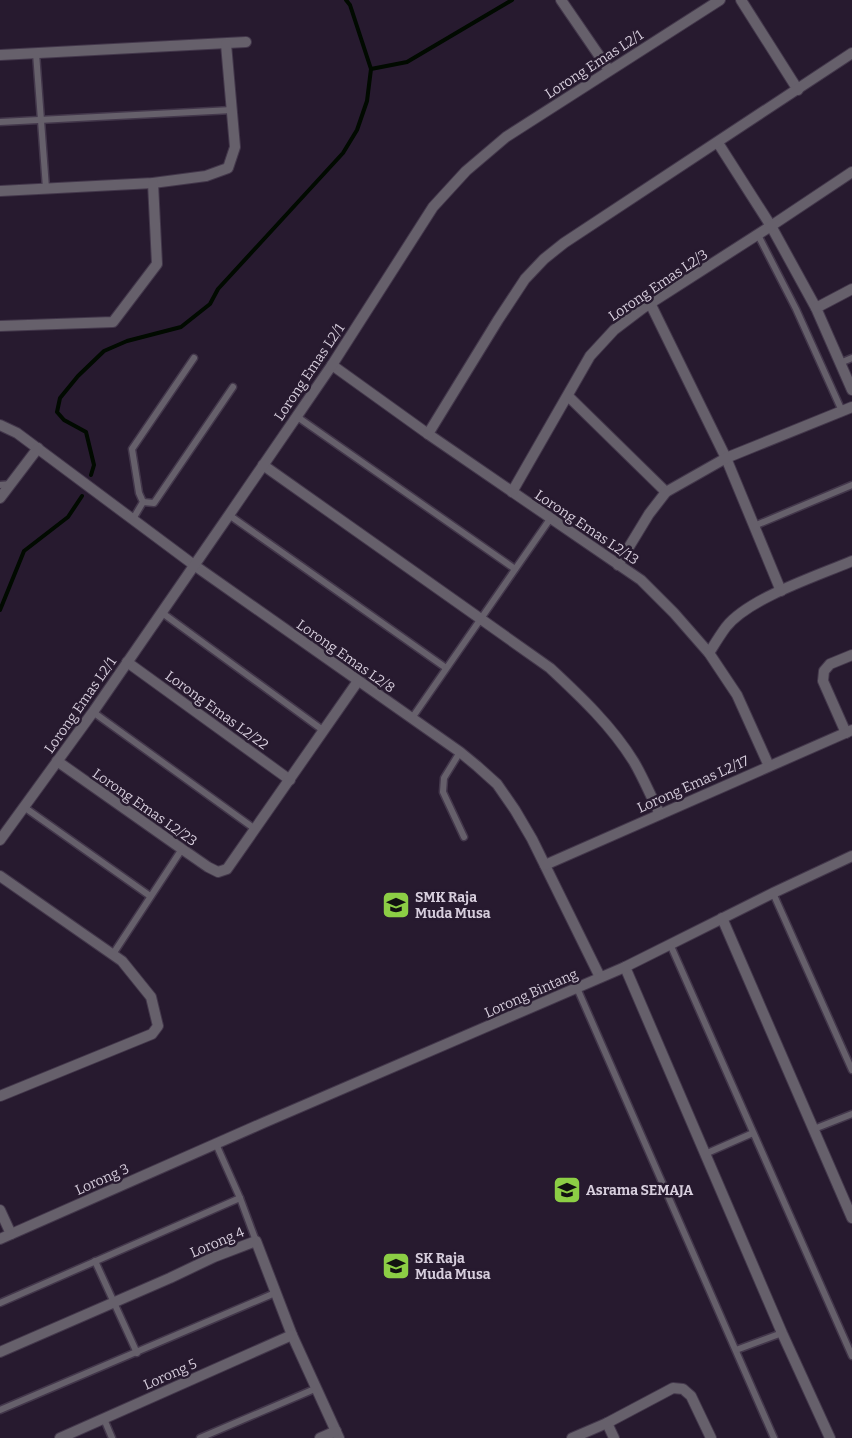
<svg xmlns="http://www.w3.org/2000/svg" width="852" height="1438" viewBox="0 0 852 1438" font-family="Bitter,serif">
<rect width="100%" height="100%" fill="#271a2f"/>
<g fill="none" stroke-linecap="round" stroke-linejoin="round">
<g stroke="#010a00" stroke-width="4">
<path d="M371,69L407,62L512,0"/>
<path d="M91,475L94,465L86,432L64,420L57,412L60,398L78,376L104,351L127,341L181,327L210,304L218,289L343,153L357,130L367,101L371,69L350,5L346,0"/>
<path d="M0,610L24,551L68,517L82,496"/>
</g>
<g stroke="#43374b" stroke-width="9">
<g id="service">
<path d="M36,53L46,188"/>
<path d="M0,122L232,110"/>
<path d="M758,235L796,309L842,411"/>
<path d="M840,363L852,358"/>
<path d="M296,416L515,569"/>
<path d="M0,485L11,484"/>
<path d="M143,502L154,503L233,387"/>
<path d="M229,515L446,668"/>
<path d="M133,519L143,502L139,493L132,449L194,358"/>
<path d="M754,526L852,485"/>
<path d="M161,612L324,731"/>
<path d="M93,712L255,829"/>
<path d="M412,718L550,519"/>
<path d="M460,752L444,778L443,792L464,837"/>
<path d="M24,807L150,896"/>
<path d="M773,893L852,1070"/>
<path d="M670,944L852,1356"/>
<path d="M113,954L182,849"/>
<path d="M577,988L774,1438"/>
<path d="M814,1129L852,1114"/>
<path d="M216,1144L240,1198L256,1241"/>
<path d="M705,1154L753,1133"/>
<path d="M95,1261L137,1353"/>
<path d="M0,1303L240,1198"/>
<path d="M736,1350L782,1333"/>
<path d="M0,1410L275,1293"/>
<path d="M104,1419L112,1438"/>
<path d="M200,1438L317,1388"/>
</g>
</g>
<g stroke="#43374b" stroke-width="12">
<g id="minor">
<path d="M561,0L609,70"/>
<path d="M741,0L798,90"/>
<path d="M0,55L246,42"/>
<path d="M718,143L771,226L816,308L852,390"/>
<path d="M0,191L153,183L206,176L228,168L235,147L226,44"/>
<path d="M650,303L726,458L781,591"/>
<path d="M816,308L852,289"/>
<path d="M0,326L113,322L157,264L153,183"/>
<path d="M332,365L428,434L641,580L674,613L709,653L737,695L769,766"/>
<path d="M568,396L666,492"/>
<path d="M0,425L17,433L194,565L460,752L477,766L497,784L515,810L532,839L600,977"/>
<path d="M428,434L498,320L525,279L544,259L564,243L852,53"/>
<path d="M263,465L550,668C580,696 612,726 634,762C644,779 651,797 660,814"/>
<path d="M512,492L590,356L614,330L643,308L771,226L852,172"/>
<path d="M0,498L38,448"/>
<path d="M618,565L649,514L666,492L726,458L852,407"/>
<path d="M709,653C714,645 720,635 726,627C749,598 817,576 852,561"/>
<path d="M127,662L290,780"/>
<path d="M846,733L823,681L824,671L830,664L852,655"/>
<path d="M57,761L182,849L208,867L218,872L227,869L358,681"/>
<path d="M0,840L93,712L229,515L332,365L433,207L466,171L506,137L720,0"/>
<path d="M545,865L852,730"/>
<path d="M0,876L122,961L151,997L158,1026L152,1034L0,1096"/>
<path d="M722,918L852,1218"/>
<path d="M625,967L782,1333L830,1438"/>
<path d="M0,1210L11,1234"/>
<path d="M0,1239L263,1123L625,967L773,893L852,856"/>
<path d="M0,1352L170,1278L214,1257L256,1241L292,1335L339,1438"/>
<path d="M607,1423L614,1438"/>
<path d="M60,1438L292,1335"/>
<path d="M320,1438L336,1431"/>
<path d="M572,1438L607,1423L673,1388L683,1389L691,1396L711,1438"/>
</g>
</g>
<use href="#service" stroke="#66606b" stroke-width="6"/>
<use href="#minor" stroke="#66606b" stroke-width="10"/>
</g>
<defs>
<g id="school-square" transform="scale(1.4375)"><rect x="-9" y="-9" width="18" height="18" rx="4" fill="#8cce45" stroke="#271a2f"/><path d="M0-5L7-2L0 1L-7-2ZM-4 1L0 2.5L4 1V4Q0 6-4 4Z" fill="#111"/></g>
</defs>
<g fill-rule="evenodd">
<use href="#school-square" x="396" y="905"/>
<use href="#school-square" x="567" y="1190"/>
<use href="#school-square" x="396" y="1266"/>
</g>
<g text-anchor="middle" stroke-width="5" stroke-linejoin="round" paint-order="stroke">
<g font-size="14" fill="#d7cedd" stroke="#271a2f">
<text transform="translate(594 64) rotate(-33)" y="5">Lorong Emas L2/1</text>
<text transform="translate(658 285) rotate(-34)" y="5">Lorong Emas L2/3</text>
<text transform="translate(309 372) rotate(-56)" y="5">Lorong Emas L2/1</text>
<text transform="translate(587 527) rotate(34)" y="5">Lorong Emas L2/13</text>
<text transform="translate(346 656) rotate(35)" y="5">Lorong Emas L2/8</text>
<text transform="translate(80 705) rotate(-55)" y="5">Lorong Emas L2/1</text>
<text transform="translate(217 710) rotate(36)" y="5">Lorong Emas L2/22</text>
<text transform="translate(693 784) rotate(-24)" y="5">Lorong Emas L2/17</text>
<text transform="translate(145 807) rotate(35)" y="5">Lorong Emas L2/23</text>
<text transform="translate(531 993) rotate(-24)" y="5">Lorong Bintang</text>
<text transform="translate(102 1179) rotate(-24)" y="5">Lorong 3</text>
<text transform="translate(217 1242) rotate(-23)" y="5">Lorong 4</text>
<text transform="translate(170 1374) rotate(-24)" y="5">Lorong 5</text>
</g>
<g font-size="14" font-weight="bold" fill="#d7cedd" stroke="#271a2f" text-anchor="start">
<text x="415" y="902">SMK Raja<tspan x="415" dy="16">Muda Musa</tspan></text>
<text x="586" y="1195">Asrama SEMAJA</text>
<text x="415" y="1263">SK Raja<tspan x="415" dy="16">Muda Musa</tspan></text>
</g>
</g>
</svg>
